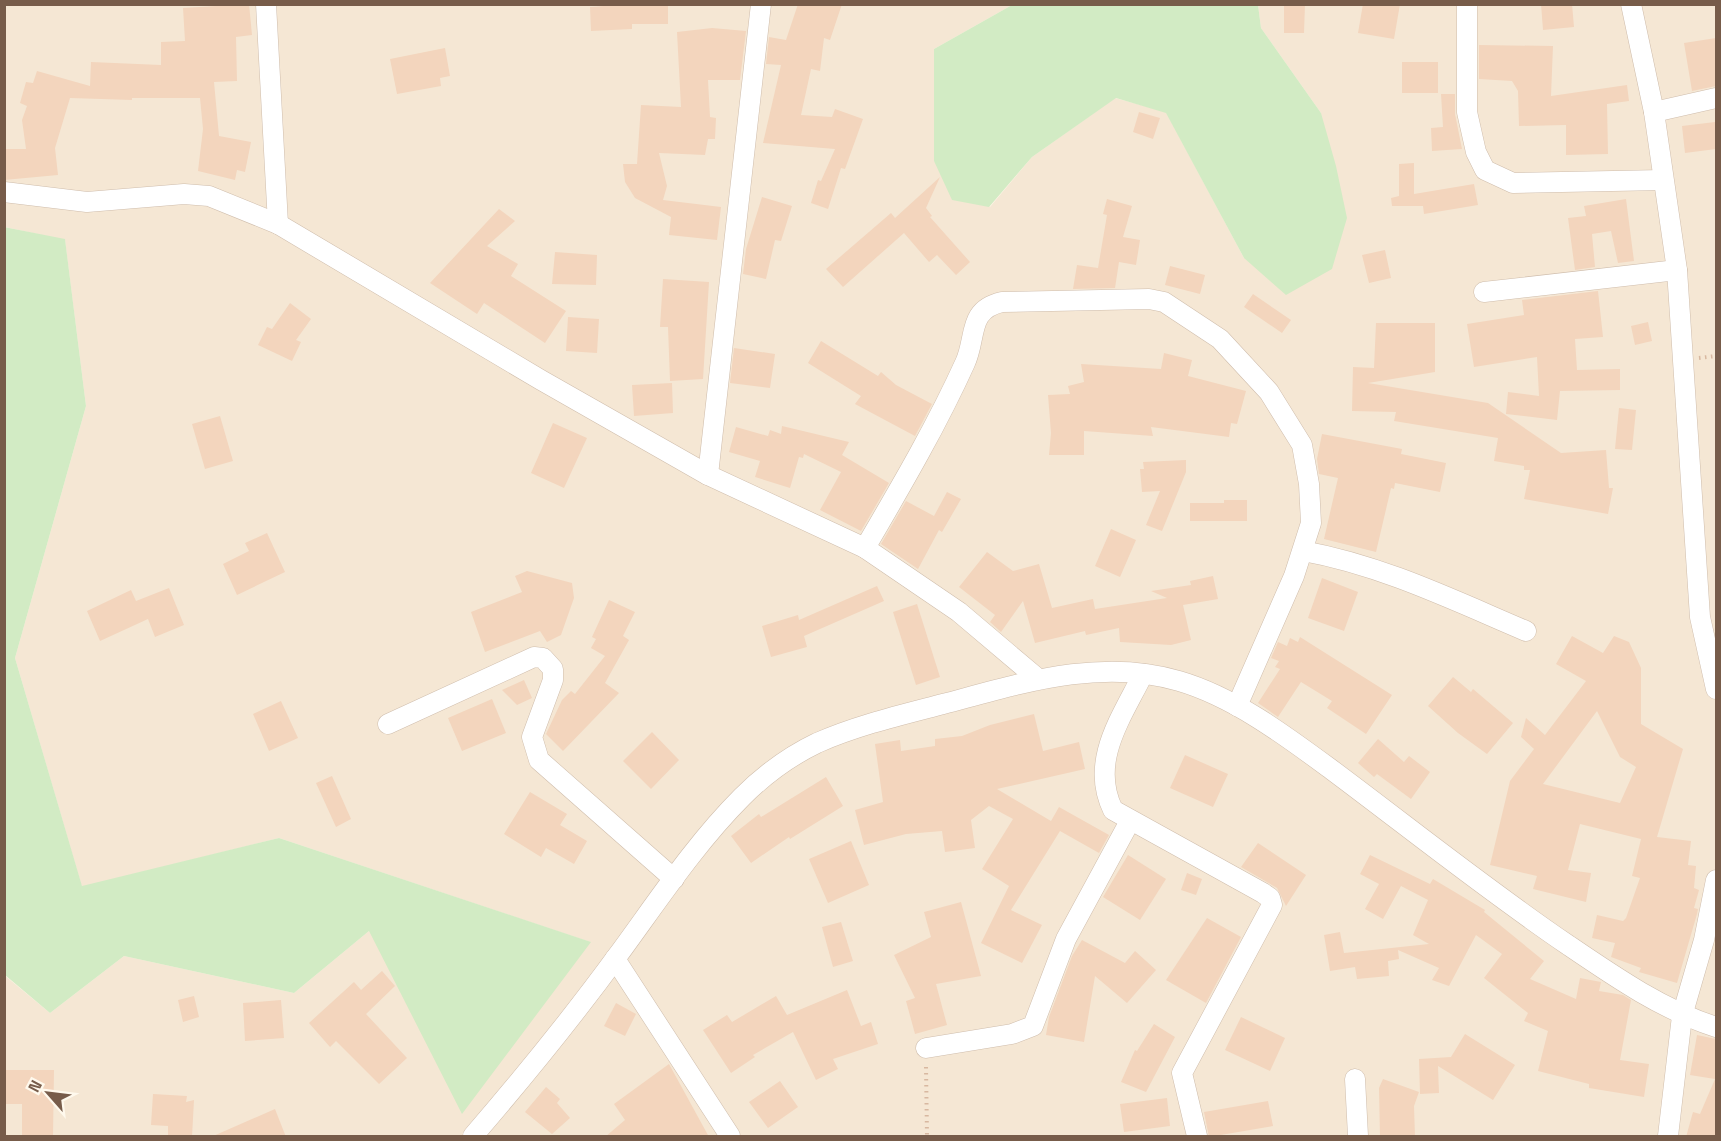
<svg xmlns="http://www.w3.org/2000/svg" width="1721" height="1141" viewBox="0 0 1721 1141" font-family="'Space Grotesk',sans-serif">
<rect width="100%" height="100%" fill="#fdf5e6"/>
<path fill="#f5e7d4" d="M5,5H1012L934,49V161L990,207L1032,157L1115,98L1166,112L1244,258L1321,113L1261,28L1258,5H1716V1136H5L4,975L50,1013L124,956L294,993L369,931L590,942L279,838L82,887L15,658L86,406L65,240L5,227Z"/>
<g fill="#d2ebc4">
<path d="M1012,5H1258L1261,28L1321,113L1336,166L1347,218L1332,269L1286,295L1244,258L1166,113L1116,98L1032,157L989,207L952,200L934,161V49Z"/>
<path d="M4,227L65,239L86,406L15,658L82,886L279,838L591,942L462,1114L369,931L294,993L124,956L50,1013L5,975Z"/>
</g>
<g fill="#f3d5bd" fill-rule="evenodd">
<path d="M249,4L252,35L236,37L237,81L214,82L219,136L251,142L245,172L237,170L235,180L198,171L203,129L200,98H132V100L70,98L55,148L58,175L4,180V149H26L22,120L27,106L20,103L26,82L33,83L37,71L90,86L91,62L161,65V42L185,41L183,8Z"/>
<path d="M630,4H668V24H632V29L591,31L590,7Z"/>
<path d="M798,4H842L830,40L824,38L820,71L811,69L801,115L832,117L835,109L863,119L845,169L841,168L828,209L811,203L818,180L821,181L835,149L763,143L781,65L766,64L769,37L786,40Z"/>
<path d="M1284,4H1305L1304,33H1284Z"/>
<path d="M1363,4H1400L1394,39L1358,33Z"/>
<path d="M1541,4H1572L1574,27L1543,30Z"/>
<path d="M712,28L746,31L740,80H708L710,117L716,118L715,139H708L705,155L659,153L667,186L663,200L721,207L717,240L669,235L671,217L635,198L625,182L623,164H637L641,105L681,107L677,32Z"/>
<path d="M1716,38V86L1692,91L1684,43Z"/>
<path d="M1479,45L1553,46L1551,96L1627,85L1629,101L1607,104L1608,154L1566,155V125L1519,126L1518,91L1512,81L1479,79Z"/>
<path d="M445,48L450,76L440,78L441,86L397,94L390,59Z"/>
<rect x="1402" y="62" width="36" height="31"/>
<path d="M1441,94H1455V114L1462,149L1432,151L1431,128L1443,127Z"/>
<path d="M1139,112L1160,118L1153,139L1133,132Z"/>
<path d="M1715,122L1716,149L1685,153L1682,126Z"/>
<path d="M1414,163V194L1474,184L1478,205L1424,214L1423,206H1392L1391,198L1399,196V164Z"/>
<path d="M940,177L926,208L932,216L930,217L970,262L956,275L937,255L929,262L904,233L843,287L826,269L891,213L895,218Z"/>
<path d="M762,197L792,206L781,241L775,240L766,279L743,274L746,249Z"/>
<path d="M1107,199L1132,206L1123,237L1140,240L1136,265L1119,262L1115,288L1073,289L1077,265L1098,268L1107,215L1103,214Z"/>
<path d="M1626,199L1634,261L1618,263L1611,231L1592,234L1595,267L1575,270L1568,218L1586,216L1584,206Z"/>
<path d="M499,209L515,221L487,246L518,264L511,276L566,311L545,343L484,303L477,314L430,283Z"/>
<path d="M1385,250L1391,278L1369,283L1362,255Z"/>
<path d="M555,252L597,255L596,285L552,284Z"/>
<path d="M1170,266L1205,275L1200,294L1165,285Z"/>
<path d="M663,279L709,282L703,379L670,381L668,327H660Z"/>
<path d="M1598,291L1603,337L1575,339L1577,370L1620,369V390L1560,391L1557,420L1506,414L1508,392L1539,396L1537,357L1474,367L1467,324L1524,315L1522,300Z"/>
<path d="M1253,294L1291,320L1282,333L1244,307Z"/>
<path d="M290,303L311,319L296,340L301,342L292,361L258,345L267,327L272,329Z"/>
<path d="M568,317L599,319L597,353L566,351Z"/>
<path d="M1648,322L1652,341L1635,345L1631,326Z"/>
<path d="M1376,323H1435V372L1368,383L1488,403L1561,453L1606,450L1609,488H1613L1608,514L1524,499L1530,470H1524V466L1494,461L1498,438L1394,421L1396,412L1352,411L1353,367L1374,368Z"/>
<path d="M821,341L878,376L881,372L896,385L932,404L915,436L855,404L861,396L808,363Z"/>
<path d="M734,348L775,354L770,388L730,383Z"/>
<path d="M1164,353L1192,360L1188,376L1246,391L1237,424L1231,423L1229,437L1151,427L1153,436L1084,431V455H1049L1051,433L1048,395L1070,394L1068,386L1084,382L1081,364L1161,369Z"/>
<path d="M672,383L673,413L634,416L632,385Z"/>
<path d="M1619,408L1636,410L1632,450L1615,449Z"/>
<path d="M220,416L233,461L205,469L192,424Z"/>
<path d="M553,423L587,438L564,488L531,473Z"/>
<path d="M782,426L849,442L842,455L889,483L861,531L820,510L841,472L804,454L803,458L799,457L790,488L755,477L760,461L729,452L736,427L768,436L770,430L781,434Z"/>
<path d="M1322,434L1402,449L1401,454L1446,463L1440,492L1395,483L1394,489L1391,488L1376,552L1324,539L1338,478L1319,474L1317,459Z"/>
<path d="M1186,460V472L1162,531L1146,525L1160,491L1142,492L1140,469H1144L1143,462Z"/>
<path d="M947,492L961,499L942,532L939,530L918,569L881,544L906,501L934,516Z"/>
<path d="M1224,500H1247V521H1190V503H1224Z"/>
<path d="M1111,529L1136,540L1120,577L1095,566Z"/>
<path d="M267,533L285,572L237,595L223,564L249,551L245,543Z"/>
<path d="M987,552L1013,571L1039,564L1052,608L1093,599L1095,609L1167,598L1151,591L1191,585L1190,581L1213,576L1218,599L1183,605L1191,640L1171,645L1120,642L1119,628L1086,635L1085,631L1035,643L1023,601L1001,632L990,622L995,615L959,587Z"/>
<path d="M527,571L572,583L574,598L561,635L547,642L540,631L485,652L471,612L522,592L515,576Z"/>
<path d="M1322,578L1358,592L1344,631L1308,618Z"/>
<path d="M877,586L884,601L804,636L807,647L771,657L762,626L798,615L799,620Z"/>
<path d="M169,588L184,625L155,637L148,619L100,641L87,611L131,590L136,601Z"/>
<path d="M609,600L635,612L623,636L629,640L605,683L619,693L563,751L546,734L562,700L571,691L575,694L605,656L591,648L596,639L592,637Z"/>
<path d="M917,604L940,677L916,685L893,612Z"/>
<path d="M1572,636L1603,653L1614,636L1629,642L1641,668V724L1683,749L1657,837L1691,841L1688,865L1696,866L1694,888L1699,890L1694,908L1698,909L1697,914L1677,983L1639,972L1641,968L1611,957L1615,943L1592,938L1597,915L1623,921L1626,918L1640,878L1632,876L1641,839L1580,824L1568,870L1591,873L1586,902L1533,889L1537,876L1490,865L1510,781L1534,749L1521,737L1526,718L1545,735L1586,681L1556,664ZM1597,711L1620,757L1636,767L1620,803L1543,784Z"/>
<path d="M1300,637L1392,695L1366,734L1327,708L1332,701L1301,682L1278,717L1258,703L1280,669L1275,667L1279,661L1271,658L1278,642L1287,646L1290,638L1298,642Z"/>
<path d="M1453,677L1471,692L1473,689L1513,723L1487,754L1458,733L1428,706Z"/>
<path d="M524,680L532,698L517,705L502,690Z"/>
<path d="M492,699L506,733L462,751L448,718Z"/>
<path d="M281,701L298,738L269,751L253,714Z"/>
<path d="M1034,714L1043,751L1079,742L1085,769L997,789L1051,821L1059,807L1109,835L1099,853L1060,831L1011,910L1042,925L1022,963L981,943L1009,886L982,869L1013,819L989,806L971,820L975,848L945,852L942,831L906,834L864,845L855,810L883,802L875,744L900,740L901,751L935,746V739L962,736L990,725Z"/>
<path d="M652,732L679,760L651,789L623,761Z"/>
<path d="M1378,739L1404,762L1409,756L1430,772L1411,799L1377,774L1374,777L1358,763Z"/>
<path d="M1185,755L1228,774L1213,807L1170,788Z"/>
<path d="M332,776L351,819L336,827L316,783Z"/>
<path d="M826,777L843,806L790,839L789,837L751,863L731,836L759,814L761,817Z"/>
<path d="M530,792L567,814L560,825L587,841L574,864L546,848L541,857L504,834Z"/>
<path d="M851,841L869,885L828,903L809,859Z"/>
<path d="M1258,843L1306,875L1286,906L1277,888L1241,867Z"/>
<path d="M1128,855L1166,879L1140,920L1103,897Z"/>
<path d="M1370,855L1430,884L1433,879L1485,910L1484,912L1544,961L1530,979L1576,999L1580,978L1601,982L1599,991L1623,995L1631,1000L1620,1060L1649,1064L1644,1097L1589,1088V1084L1538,1071L1548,1031L1524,1021L1528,1013L1484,978L1502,954L1476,935L1449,986L1432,980L1439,968L1398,950L1399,959L1388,961L1389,976L1357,979L1355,967L1330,971L1324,935L1340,932L1344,953L1429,944L1413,935L1428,900L1401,886L1383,919L1365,909L1379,884L1360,874Z"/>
<path d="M1187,873L1202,879L1196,895L1181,890Z"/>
<path d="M961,902L981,976L936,984L947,1025L915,1034L906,1001L915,998L894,955L931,937L924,912Z"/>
<path d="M1207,918L1241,937L1206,1003L1166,980Z"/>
<path d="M841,922L853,961L833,967L822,927Z"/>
<path d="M1082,940L1125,963L1135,951L1156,970L1127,1003L1095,976L1084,1042L1046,1035L1049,1017L1072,956Z"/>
<path d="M382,971L395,986L366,1014L407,1058L379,1084L336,1041L330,1047L309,1023L354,982L361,990Z"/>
<path d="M847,990L861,1026L871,1022L878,1044L833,1059L838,1069L816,1080L793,1032L753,1055L755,1057L731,1073L703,1030L727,1015L732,1022L776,996L787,1015Z"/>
<path d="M194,996L199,1017L183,1022L178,1000Z"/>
<path d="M281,1000L284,1038L245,1041L243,1003Z"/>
<path d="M616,1003L636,1014L625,1036L604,1026Z"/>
<path d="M1241,1017L1285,1038L1270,1071L1225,1050Z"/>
<path d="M1154,1024L1175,1037L1146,1092L1121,1082L1135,1050L1137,1051Z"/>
<path d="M1465,1034L1515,1065L1493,1100L1438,1066L1439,1093L1420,1094L1419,1059L1451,1057Z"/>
<path d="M1697,1035L1716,1039V1137H1686L1693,1112L1700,1114L1715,1079L1690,1075Z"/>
<path d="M669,1064L709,1137H605L625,1120L614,1104Z"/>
<path d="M4,1070H54L53,1137H22V1104H4Z"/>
<path d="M1383,1079L1419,1092L1414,1106L1415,1137H1380L1379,1088Z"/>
<path d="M780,1081L798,1107L768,1128L749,1102Z"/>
<path d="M546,1087L560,1099L557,1103L570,1118L552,1134L525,1112Z"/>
<path d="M153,1094L187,1096L186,1102L194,1100L192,1137H168V1126L151,1125Z"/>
<path d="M1167,1098L1170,1126L1124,1132L1120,1104Z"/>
<path d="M1268,1101L1273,1126L1209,1137L1204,1112Z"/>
<path d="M275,1109L286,1137H211Z"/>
</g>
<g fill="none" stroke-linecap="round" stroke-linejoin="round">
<g stroke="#cfbdac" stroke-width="21">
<g id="minor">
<path d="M266,4L278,224"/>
<path d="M1467,4V112L1476,152L1485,170L1513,183L1663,180"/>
<path d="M1631,4L1654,112L1677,270L1700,617L1716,689"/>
<path d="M1654,112L1716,98"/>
<path d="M4,192L87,202L184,194L209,196L278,224L541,380L708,475L865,548L959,612L1037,678"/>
<path d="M1484,292L1677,270"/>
<path d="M708,475L761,4"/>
<path d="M865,548C900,488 936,427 965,363C977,337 967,310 1002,302L1149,299L1164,302L1220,339L1269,392L1302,445L1309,484L1311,523L1294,576L1237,706"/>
<path d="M1303,551C1381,565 1453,600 1526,631"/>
<path d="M1143,674C1122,717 1089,761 1113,810L1263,893L1270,898L1272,905L1182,1073L1197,1136"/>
<path d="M388,724L534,657L543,658L553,669V680L532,737L539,760L674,879"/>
<path d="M615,959L730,1136"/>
<path d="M926,1048L1012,1034L1033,1026L1066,939L1130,821"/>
<path d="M1355,1079L1358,1136"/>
<path d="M473,1136C523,1078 572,1018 618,955C657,902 695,844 742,797C763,776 790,756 817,743C858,725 901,715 943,704C1019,684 1100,657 1179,681C1234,697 1286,736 1332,770C1411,829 1487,890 1568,945C1615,977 1663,1010 1716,1027"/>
<path d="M1668,1136L1682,1016L1704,940L1716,880"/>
</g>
</g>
<g stroke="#d8b8a0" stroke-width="4" stroke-dasharray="1.5 4.5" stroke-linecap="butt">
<path d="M1699,358L1716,356"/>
<path d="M926,1067L927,1136"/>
</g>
<use href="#minor" stroke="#fff" stroke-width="20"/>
</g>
<rect width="1721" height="1141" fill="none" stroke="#775c4a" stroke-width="12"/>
<g transform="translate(48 1093) rotate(298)" stroke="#fff9ed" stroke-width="4.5" paint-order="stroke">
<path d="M0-4.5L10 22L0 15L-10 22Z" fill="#775c4a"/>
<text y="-9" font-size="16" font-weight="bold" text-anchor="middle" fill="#775c4a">N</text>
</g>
</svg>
